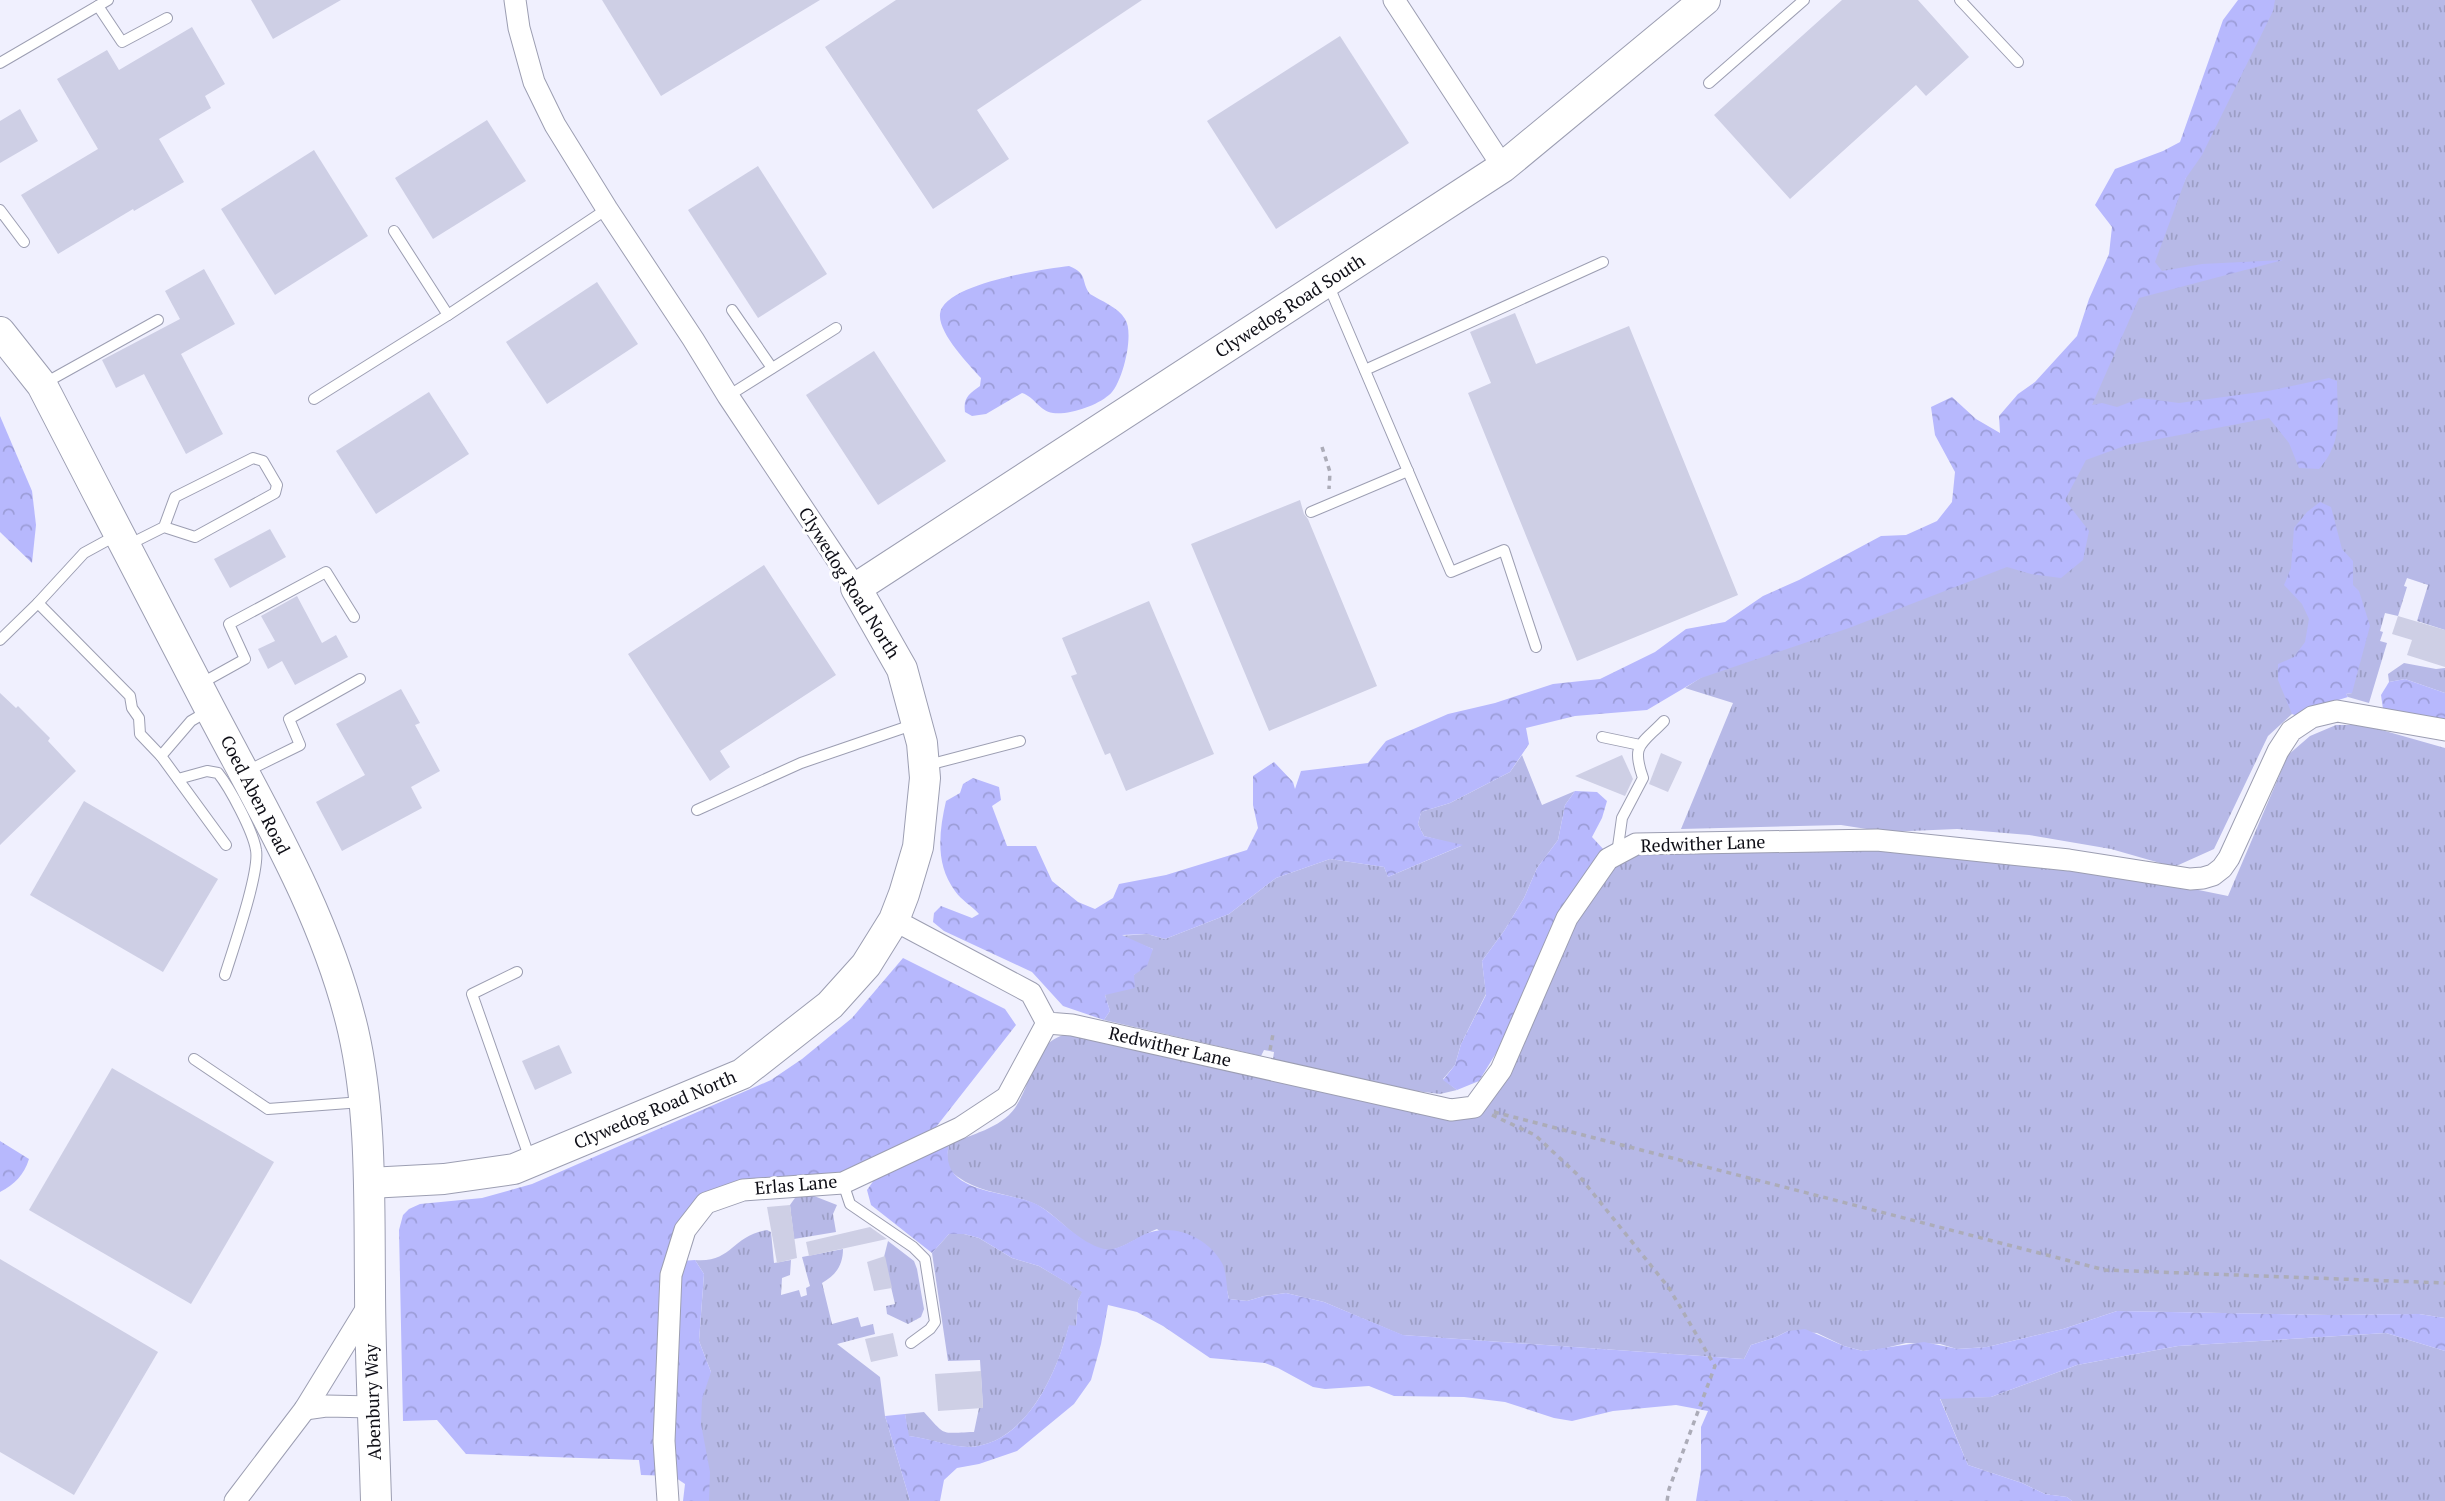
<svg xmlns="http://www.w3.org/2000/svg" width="2445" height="1501" viewBox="0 0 2445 1501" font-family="'PT Serif',serif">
<defs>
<pattern id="grass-tufts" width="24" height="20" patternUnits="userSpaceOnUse" patternTransform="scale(1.75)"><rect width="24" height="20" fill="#b7b9e7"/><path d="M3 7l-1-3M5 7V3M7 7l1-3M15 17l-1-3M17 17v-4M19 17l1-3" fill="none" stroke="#9c9ec5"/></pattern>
<pattern id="forest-crowns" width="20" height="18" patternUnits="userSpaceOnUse" patternTransform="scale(1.75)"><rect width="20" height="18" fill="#b7b8fd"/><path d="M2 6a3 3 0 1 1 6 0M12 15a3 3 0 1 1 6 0" fill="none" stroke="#9c9dd8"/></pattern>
</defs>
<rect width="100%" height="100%" fill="#f0f0fe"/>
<g fill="url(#grass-tufts)">
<path d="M2265,0H2445V630L2417,621L2428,585L2407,578L2404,586L2407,587L2398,616L2385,613L2380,631L2383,632L2380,641L2387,643L2369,703L2348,697L2346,694L2352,693L2353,561L2292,714L2268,736L2214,849L2174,867L2111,849L2029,835L1957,829L1886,832L1841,825L1681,829L1733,703L1685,688L2083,427L2139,283Z"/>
<path d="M2404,663L2436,669L2445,668V693L2405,679L2389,682L2388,674Z"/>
<path d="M2336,725H2364L2445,748V1318L2419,1314L2329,1315L2117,1311L2063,1329L1987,1347L1957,1349L1940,1344L1906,1343L1881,1349L1863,1351L1844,1346L1817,1333L1788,1331L1776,1337L1751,1345L1744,1359L1402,1335L1324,1302L1286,1293L1264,1296L1247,1301L1229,1299L1226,1286L1157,1229C1144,1234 1119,1251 1107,1250C1078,1247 1060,1215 1035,1204C1010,1193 981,1194 958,1177C945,1168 946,1158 949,1144C970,1135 1001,1128 1015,1108C1037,1076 1028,1041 1074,1032L1472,1113L1573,924L1615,862L1650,850L1736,848L1905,851L2086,867L2228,896L2288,755L2310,736Z"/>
<path d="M1522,755L1542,805L1575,791L1565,805L1558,840L1537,868L1524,898L1504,931L1482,961L1486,994L1461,1044L1455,1065L1443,1079L1457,1090L1440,1094L1416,1091L1273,1059L1274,1052L1264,1050L1261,1056L1104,1020L1110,1011L1105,995L1134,975L1153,949L1119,936L1147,934L1165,939L1229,914L1276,878L1330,859L1384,867L1388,877L1461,846L1424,836L1418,824L1421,812L1450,803L1510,772Z"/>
<path d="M797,1195L814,1196L837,1205L833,1214L836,1232L794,1239L790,1205Z"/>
<path d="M767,1230L771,1232L774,1263L791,1260L790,1275L782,1278L781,1295L799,1290L801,1297L807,1295L806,1288L810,1286L802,1257L843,1249C843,1265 836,1275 822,1283L832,1324L858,1317L861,1327L873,1324L875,1334L837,1344L880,1377L885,1416L910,1501H691L701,1379L711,1372L699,1341L704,1274L695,1260C733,1263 731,1236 767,1230Z"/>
<path d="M949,1234H964L979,1238L1012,1258L1039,1266L1083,1292L1078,1300L1076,1326H1069C1057,1372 1026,1446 967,1447C951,1447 927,1438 908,1436L905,1414L924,1412C947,1437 939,1433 974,1432L979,1408H983L980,1360L948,1361L932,1253Z"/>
<path d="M888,1241L914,1261L917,1269L924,1309L921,1317L908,1324L887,1314L886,1306L895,1304L884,1257Z"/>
<path d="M2386,1333L2445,1351V1501H2072L2067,1497L2045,1494L2022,1483L1968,1465L1940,1398L1991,1397L2077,1365L2178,1346Z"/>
</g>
<g fill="url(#forest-crowns)">
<path d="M2238,0H2275L2273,11L2202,155L2186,178L2155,262L2162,271L2202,264L2283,260L2139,298L2092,405L2102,403L2117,407L2141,398L2179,403L2268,391L2329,378L2337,381C2337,415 2344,441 2319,469L2299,468L2289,443L2269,418L2127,445L2086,460L2065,500L2089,531L2083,560L2061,578L2031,574L2007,567L1849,628L1701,678L1647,710L1575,716L1526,728L1529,744L1510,772L1450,803L1421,812L1418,824L1424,836L1463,845L1388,877L1384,867L1330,859L1276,878L1229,914L1165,939L1147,934L1122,935L1153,949L1147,966L1134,975L1135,988L1105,995L1110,1011L1104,1020L1063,1006L1032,972L944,931L933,922L934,913L941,906L972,918L979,914C972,906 961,900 955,891C935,864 939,832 946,801L960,793L963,784L973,778L999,787L1001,800L992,806L1007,846H1036L1052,881L1078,902L1095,909L1113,898L1119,884L1166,875L1247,850L1258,828L1253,805V776L1274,762L1293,782L1295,789L1301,771L1368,763L1386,741L1448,714L1495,703L1553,684L1600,679L1655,652L1686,629L1725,622L1763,596L1799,580L1881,536L1906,535L1937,521L1952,502L1955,472L1935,435L1931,407L1952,397L1976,419L2000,433L1999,416L2018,394L2035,382L2077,336L2089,299L2109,254L2112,227L2095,205L2115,169L2163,151L2180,142L2223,20Z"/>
<path d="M1069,266C1089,274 1080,281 1090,294C1101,301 1118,307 1125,319C1135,334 1122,385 1109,395C1096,406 1070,415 1053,413C1039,411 1035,397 1022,393L986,414L972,416L965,412C963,398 969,394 980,386L981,378C969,365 938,333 940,314C943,284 1044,269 1069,266Z"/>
<path d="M0,416L32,491L36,525L32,563L0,532Z"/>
<path d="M2320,502L2331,507L2342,549L2353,561V585L2359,591L2370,626L2352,693L2346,694L2348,697L2335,701L2300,717L2292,714L2278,680V664L2294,657L2305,642L2309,619L2302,604L2284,585L2291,568L2294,528L2307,512Z"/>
<path d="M2405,679L2445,693V725L2383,709L2381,695L2389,682Z"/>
<path d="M1575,791L1597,792L1607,801L1602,818L1592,837L1605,851L1512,1027L1479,1081L1457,1090L1443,1080L1455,1065L1461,1044L1486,995L1482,961L1504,931L1524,898L1537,868L1558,840L1565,805Z"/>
<path d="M903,958L1005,1009L1016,1025L936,1127L840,1174L699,1196L681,1261L695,1260L704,1274L699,1341L711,1372L702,1399L701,1424L710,1472L709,1501H683L685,1484L673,1476L641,1475L639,1460L466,1454L437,1420L403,1421L399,1230L403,1215L409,1209L420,1204L482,1198L532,1184L771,1080L802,1059L852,1018Z"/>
<path d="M0,1141L29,1159C24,1175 15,1184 0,1192Z"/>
<path d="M949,1144C937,1196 1008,1189 1038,1205C1061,1219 1078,1242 1104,1249C1117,1252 1132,1240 1143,1235C1171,1222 1207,1236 1222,1263C1227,1272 1226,1288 1229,1299L1247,1301L1264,1296L1286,1293L1324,1302L1403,1335L1744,1359L1751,1345L1776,1337L1788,1331L1805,1329L1844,1346L1863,1351L1924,1342L1958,1349L1987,1347L2063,1329L2117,1311L2329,1315L2419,1314L2445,1318V1351L2386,1333L2178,1346L2077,1365L1991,1397L1940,1399L1968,1465L2022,1483L2045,1494L2067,1497L2072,1501H1696L1701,1470V1427L1708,1411L1676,1405L1613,1411L1572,1421L1554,1418L1505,1402L1464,1397L1394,1396L1369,1386L1325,1389L1313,1387L1278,1368L1265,1363L1210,1358L1163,1326L1137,1312L1108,1305L1101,1344L1091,1380L1074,1404L1017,1451L979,1464L957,1468L944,1480L940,1501H910L885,1416L905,1414L909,1436C927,1438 952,1447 968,1447C1026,1445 1057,1373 1069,1325L1076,1326L1078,1300L1082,1292L1039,1266L1012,1258L979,1238L964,1234H949L932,1253L871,1205L867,1190L879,1173Z"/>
</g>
<g fill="#cecfe5">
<path d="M251,0H341L273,39Z"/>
<path d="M602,0H820L661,96Z"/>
<path d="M896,0H1142L977,110L1009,159L933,209L825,47Z"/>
<path d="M1842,0H1918L1969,57L1926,96L1916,85L1790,199L1714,115Z"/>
<path d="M192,27L225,84L205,96L211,108L159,139L184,182L134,211L133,209L58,254L21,195L98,149L57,79L107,50L119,70Z"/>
<path d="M1340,36L1409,143L1276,229L1207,121Z"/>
<path d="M20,109L38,141L0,163V121Z"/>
<path d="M487,120L526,181L433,239L395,178Z"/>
<path d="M314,150L368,236L275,295L221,209Z"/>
<path d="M758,166L827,274L758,318L688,210Z"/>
<path d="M204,269L235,324L181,354L223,434L186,454L144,374L116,388L102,360L180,319L165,291Z"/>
<path d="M597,282L638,344L547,404L506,342Z"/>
<path d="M1515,313L1536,364L1629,326L1738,595L1577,661L1468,393L1491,383L1470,332Z"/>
<path d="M874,351L946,461L878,505L806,395Z"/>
<path d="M429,392L469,454L376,514L336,451Z"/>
<path d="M1300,500L1304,514L1308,519L1377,686L1269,731L1191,544Z"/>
<path d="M270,529L286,557L230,588L214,559Z"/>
<path d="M764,565L836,675L720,751L730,767L710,781L628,654Z"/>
<path d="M297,596L322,643L336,635L348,657L295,685L282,661L268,669L258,649L275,641L261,616Z"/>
<path d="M1149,601L1214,754L1126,791L1110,753L1105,755L1071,676L1077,674L1062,638Z"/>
<path d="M2398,616L2445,630V667L2407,655L2412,640L2392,634Z"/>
<path d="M401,689L420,723L415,725L440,771L411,787L422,808L342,851L316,802L365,775L336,724Z"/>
<path d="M0,693L16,708L18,706L50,738L48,741L76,771L0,845Z"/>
<path d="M1661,753L1682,762L1668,792L1649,784Z"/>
<path d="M1622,755L1633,779L1625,796L1575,776Z"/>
<path d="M84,801L218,879L163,972L30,895Z"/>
<path d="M559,1045L572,1073L535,1090L522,1061Z"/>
<path d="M112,1068L274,1162L191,1304L29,1210Z"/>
<path d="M790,1205L797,1258L777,1263L767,1207Z"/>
<path d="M870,1227L887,1239L809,1256L806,1242Z"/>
<path d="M885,1256L892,1288L874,1291L867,1262Z"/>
<path d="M0,1259L158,1352L74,1495L0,1452Z"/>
<path d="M893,1333L898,1356L871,1362L865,1339Z"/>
<path d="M981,1371L983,1408L938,1411L935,1374Z"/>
</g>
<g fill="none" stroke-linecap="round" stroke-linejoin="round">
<g stroke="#9c9eb2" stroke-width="12">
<g id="lane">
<path d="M1960,0L2018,62"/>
<path d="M98,6L122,42L167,18"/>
<path d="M0,63L108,0"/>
<path d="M1709,83L1804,0"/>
<path d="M0,210L24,242"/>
<path d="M394,231L448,315"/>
<path d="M1328,284L1451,572L1504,550L1536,647"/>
<path d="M732,310L772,368"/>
<path d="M1365,370L1603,262"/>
<path d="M45,383L158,320"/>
<path d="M728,396L836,328"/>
<path d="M314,399L448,315L607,209"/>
<path d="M1311,512L1408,471"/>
<path d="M128,545L164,527L195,537L275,493L277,485L263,461L253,458L175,497L164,527"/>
<path d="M38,603L130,696L132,708L139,718L140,734L161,756"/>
<path d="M0,640L38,603L84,553L117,535"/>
<path d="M200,684L245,659L229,624L326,572L354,617"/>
<path d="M208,711L191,721L161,756L226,845"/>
<path d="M1602,737L1640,745"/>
<path d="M928,765L1020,741"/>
<path d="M247,771L300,745L289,719L360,679"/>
<path d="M178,779L207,771L218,773C230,788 253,831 256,850C260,872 233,949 225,975"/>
<path d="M697,810L801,763L915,724"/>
<path d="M1617,854L1622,818L1643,778C1631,744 1641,745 1664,721"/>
<path d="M517,972L472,994L530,1159"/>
<path d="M194,1059L268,1109L362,1102"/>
<path d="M843,1183L850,1204L913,1247L925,1259L935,1322L930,1329L911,1343"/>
</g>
</g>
<g stroke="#9c9eb2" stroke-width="23">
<g id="street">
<path d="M515,0L519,28L534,82L555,125L607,209L693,339L728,396L856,588"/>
<path d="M1394,0L1503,167"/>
<path d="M894,920L1031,993L1047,1023L1072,1025L1451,1110L1474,1107L1501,1070L1567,918L1608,859L1636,844L1877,840L2069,860L2190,879L2203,878L2213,875L2222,868L2229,858L2278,751L2291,731L2312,717L2337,711L2445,730"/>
<path d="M305,1409L326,1406L373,1407"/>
<path d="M235,1501L305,1409L370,1303"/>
<path d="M668,1501L664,1441L671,1275L685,1230L706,1203L743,1190L843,1183L960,1128L1007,1097L1047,1023"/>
</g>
</g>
<g stroke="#9c9eb2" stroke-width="32">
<g id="secondary">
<path d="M0,332L42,385C98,493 153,601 210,709C264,812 326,915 353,1030C372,1113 369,1201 370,1286C370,1358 374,1429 376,1501"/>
<path d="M369,1183L444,1179L514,1169L742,1074L830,1005L866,965L894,920L904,894L918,847L925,778L922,743L902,669L856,588L1503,167L1705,0"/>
</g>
</g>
<g stroke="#acacb8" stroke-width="3.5" stroke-dasharray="5 5" stroke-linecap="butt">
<path d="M1322,447L1330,472L1329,489"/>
<path d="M1270,1050L1273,1034"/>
<path d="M1494,1112L2105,1270L2445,1283"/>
<path d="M1492,1115L1535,1135L1580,1177L1669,1288L1715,1366L1669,1489L1667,1501"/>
</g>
<use href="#lane" stroke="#fff" stroke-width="10"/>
<use href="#street" stroke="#fff" stroke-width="21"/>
<use href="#secondary" stroke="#fff" stroke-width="30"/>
</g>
<g text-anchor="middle" stroke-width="6" stroke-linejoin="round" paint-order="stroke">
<g font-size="18" fill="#0e0e16" stroke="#fff">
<text transform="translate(1290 306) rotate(-33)" y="6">Clywedog Road South</text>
<text transform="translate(849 583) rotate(58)" y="6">Clywedog Road North</text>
<text transform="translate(255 795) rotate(63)" y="6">Coed Aben Road</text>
<text transform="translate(1703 844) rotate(-2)" y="6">Redwither Lane</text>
<text transform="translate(1170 1047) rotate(13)" y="6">Redwither Lane</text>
<text transform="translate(655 1110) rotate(-23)" y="6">Clywedog Road North</text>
<text transform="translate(796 1185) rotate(-5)" y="6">Erlas Lane</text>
<text transform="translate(373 1402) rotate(-92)" y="6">Abenbury Way</text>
</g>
</g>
</svg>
